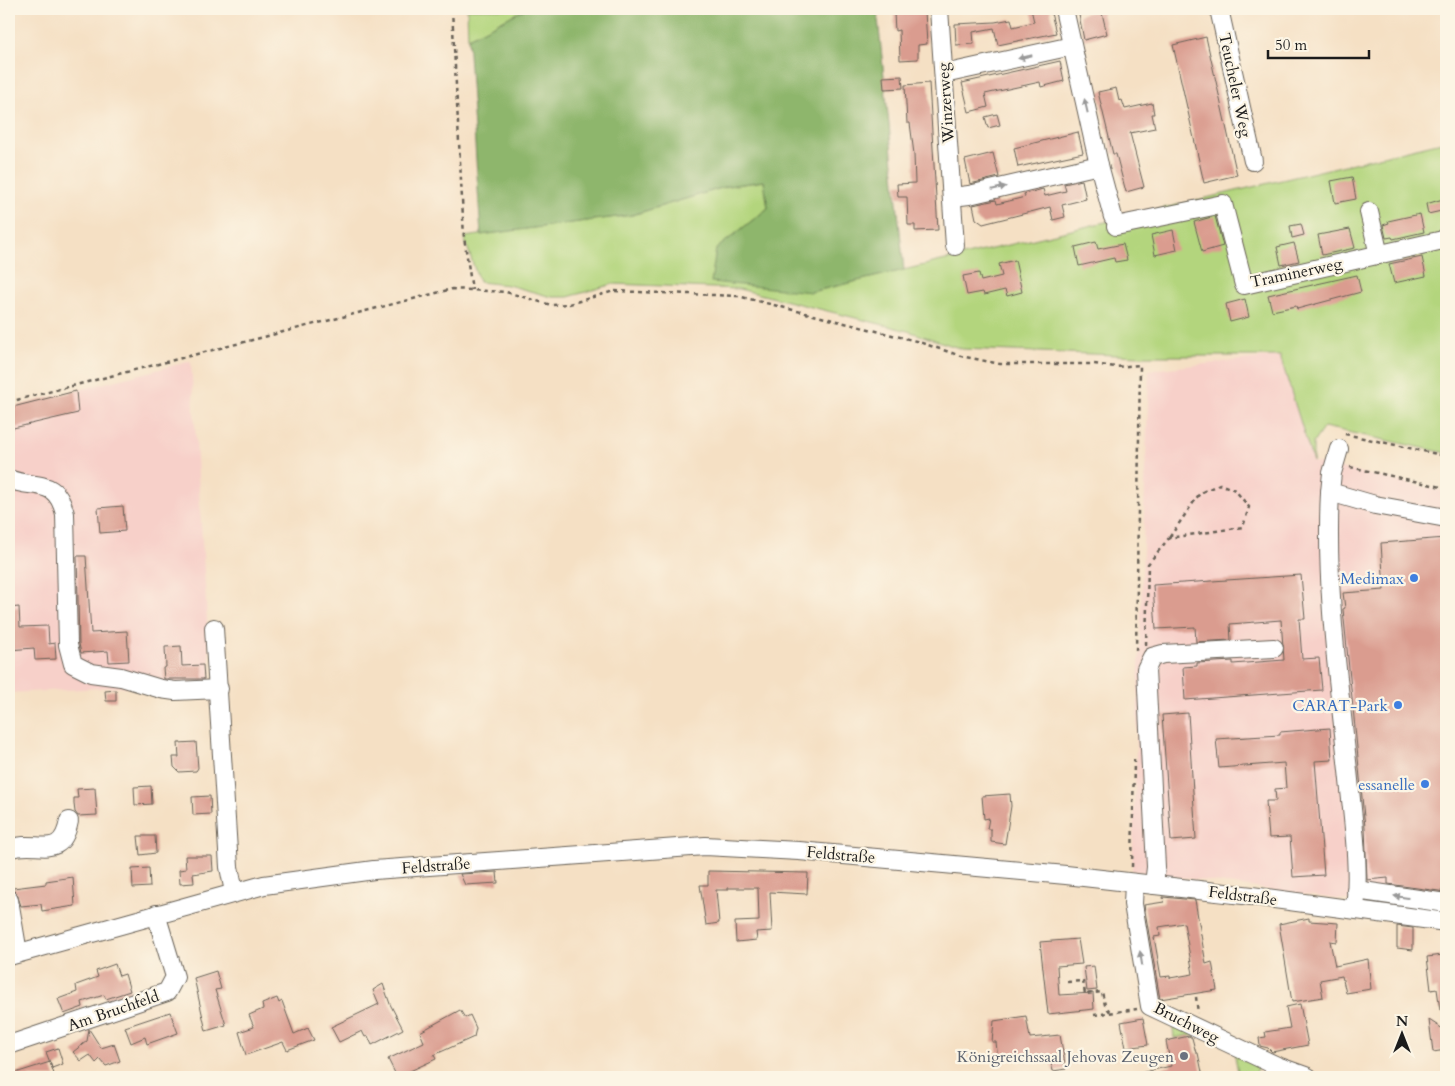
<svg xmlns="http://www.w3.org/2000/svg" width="1455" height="1086" viewBox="0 0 1455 1086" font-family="Cardo,serif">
<rect width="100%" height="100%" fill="#fcf5e5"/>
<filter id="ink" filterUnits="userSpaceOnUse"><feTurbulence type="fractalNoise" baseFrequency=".02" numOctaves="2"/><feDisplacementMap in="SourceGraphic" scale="10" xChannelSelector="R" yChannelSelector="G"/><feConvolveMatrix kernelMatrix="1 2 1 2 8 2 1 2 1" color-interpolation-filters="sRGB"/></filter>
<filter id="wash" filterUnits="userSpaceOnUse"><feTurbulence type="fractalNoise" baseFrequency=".0096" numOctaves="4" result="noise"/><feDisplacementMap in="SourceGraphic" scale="20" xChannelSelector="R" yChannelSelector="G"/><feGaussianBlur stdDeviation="1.12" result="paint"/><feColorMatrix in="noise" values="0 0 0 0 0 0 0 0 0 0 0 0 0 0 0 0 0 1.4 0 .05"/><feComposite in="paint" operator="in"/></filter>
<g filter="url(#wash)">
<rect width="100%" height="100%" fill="#f5e0c4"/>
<g fill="#f7d0c9">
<path d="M1280,356L1313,462L1446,492V914L1132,871L1149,370Z"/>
<path d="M191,361L211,682L9,693V408Z"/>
</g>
<g fill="#b3d57d" stroke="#68784c">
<path d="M467,9H525L468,38Z"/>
<path d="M1446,141V453L1324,427L1313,443V462L1280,356H1142L962,349L908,331L739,289L613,284L568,297H552L508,285L479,282L464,237L632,215L728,186L764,181L768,208L716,249L811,292Z"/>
<path d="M1178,1026L1196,1034L1174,1038L1173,1029Z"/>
<path d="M1234,1051L1257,1064L1258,1069L1253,1077H1239Z"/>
</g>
<path fill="#8eb66c" stroke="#556944" d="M525,9H877L904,270L811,292L711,282L716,249L768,208L764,181L728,186L632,215L481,235L468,38Z"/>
<g id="blocks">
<g fill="#da9c8f" fill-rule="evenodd">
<path d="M1031,9H1050L1056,33L998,45L994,28L973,32L974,44L956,45L955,24L995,22L1011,19L1013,27L1034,22Z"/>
<path d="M1101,9L1107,34L1084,40L1079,15Z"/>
<path d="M925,11L927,44L918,45V59L900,60L899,30L895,31L894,13Z"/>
<path d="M1206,37L1237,175L1204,183L1173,45Z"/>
<path d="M1060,61L1064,81L1041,87L1040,82L985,94L988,107L969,112L962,83Z"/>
<path d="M902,76L903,88L884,89L883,77Z"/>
<path d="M929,83L938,230L915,231V225H908L907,197H898L897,184L915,183L914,154L910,123H907L905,85Z"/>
<path d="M1116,88L1119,101L1122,100L1125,109L1152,103L1154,114H1152L1155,128L1130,133L1144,187L1126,192L1116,154H1113L1098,92Z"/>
<path d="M997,114L1000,125L988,128L985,117Z"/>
<path d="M1078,132L1083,153L1018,167L1014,148Z"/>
<path d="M993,153L999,177L970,184L965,160Z"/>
<path d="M1352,177L1356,199L1335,203L1331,181Z"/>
<path d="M1082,180L1086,199L1062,205L1065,217L1053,220L1050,207L983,224L976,219L973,205L996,200L997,204L1025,197L1024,194L1043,189L1045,196L1066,191L1064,184Z"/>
<path d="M1443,199L1446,210L1428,214L1426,204Z"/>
<path d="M1420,214L1424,232L1393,239L1392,237L1386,238L1383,225L1389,223L1388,221Z"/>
<path d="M1215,216L1223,246L1202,252L1194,222Z"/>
<path d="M1301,224L1304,235L1292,238L1290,226Z"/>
<path d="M1350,229L1355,248L1322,255L1318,235Z"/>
<path d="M1173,230L1177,250L1155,255L1151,235Z"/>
<path d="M1096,242L1098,249L1123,244L1127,260L1115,262L1114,258L1079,266L1075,247Z"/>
<path d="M1294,243L1299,261L1281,265L1277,247Z"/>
<path d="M1422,257L1426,276L1394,283L1389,264Z"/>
<path d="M1015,260L1022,292L1007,296L1005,290L984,295L983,292L967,295L963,276L979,273L981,281L1002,276L999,264Z"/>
<path d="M1357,275L1361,292L1297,309L1296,306L1272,311L1268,295Z"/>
<path d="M1245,299L1249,317L1230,322L1226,304Z"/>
<path d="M76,391L78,413L9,429V408Z"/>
<path d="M123,506L125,531L100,533L98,508Z"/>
<path d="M1446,538V892L1388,884V878L1367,880L1365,827L1343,609L1345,608L1343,593L1384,590L1381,543Z"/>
<path d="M77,556H86L91,633L127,631L129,661L109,662L108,651L81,653L79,644Z"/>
<path d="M1301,575L1305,619H1299L1302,659L1319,658L1322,690L1185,700L1183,667L1197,666V663L1233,661V664L1284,660L1281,620L1230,624L1231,640L1196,642L1195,627L1156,629L1153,585Z"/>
<path d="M19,607L20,627L48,626L49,644L55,643L56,659L35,660L34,648L9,650V608Z"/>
<path d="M181,646L182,666L203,665L204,679H164L163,668L166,667L165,647Z"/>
<path d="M116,690V701H106L105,691Z"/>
<path d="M1188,713L1196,839L1171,841L1162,715Z"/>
<path d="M1330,728L1332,760L1315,761L1324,875L1293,877L1290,837L1269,838L1266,801H1276L1275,789L1286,788L1284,763L1219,768L1216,739L1280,735V732Z"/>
<path d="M196,742L198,768L196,771L179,772L174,767L173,757H179L178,743Z"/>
<path d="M151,786L152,804L135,805L134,787Z"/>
<path d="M95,788L97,815L78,816L75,812L74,804V798H78L77,789Z"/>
<path d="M1010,794L1011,806L1005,844L991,842V829H987L989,818L984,819L982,796Z"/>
<path d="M210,796L211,814L193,815L192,797Z"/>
<path d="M138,836H155L156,853L140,855Z"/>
<path d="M185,856H212L213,871L193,874L194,883L180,884L179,870L186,869Z"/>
<path d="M149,868L150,887L133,888L132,869Z"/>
<path d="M708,871L808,873L807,894L770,892L772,931L756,932L757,940L736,942L735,922L759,921L758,888H728V890H716L719,923L706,925L700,885H708Z"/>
<path d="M497,872L498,883L465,885L460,874Z"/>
<path d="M73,877L75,906L42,911L41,904L21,906L17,894L13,890V888L46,884V881Z"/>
<path d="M1163,897L1195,900L1206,964L1212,962L1217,990L1160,999L1144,905L1164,902ZM1184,923L1193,974L1170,978V976L1161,977L1154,937L1160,936L1159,927Z"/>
<path d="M1309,918V921L1338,923L1337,942L1330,941L1335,966L1368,959L1371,989L1346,993L1342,976L1320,980L1323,997L1292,1002L1279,924Z"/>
<path d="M1397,926L1413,928V950L1397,948Z"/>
<path d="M1078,939L1082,964L1057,966L1059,995L1093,993L1094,1009L1048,1014L1040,942Z"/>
<path d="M1443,955H1446V1009L1440,1010L1437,989L1431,990L1427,957Z"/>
<path d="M115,964L119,976L125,974L130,991L106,999L104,995L82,1002L83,1007L64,1014L58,999L77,992L76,985L98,977L96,971Z"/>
<path d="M1094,966L1097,990L1087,991L1084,967Z"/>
<path d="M216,971L221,989L215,990L226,1025L206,1031L194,978Z"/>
<path d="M383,984L390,1004L403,1029L372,1045L368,1036L365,1037L362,1031L339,1042L331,1027L379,1004L373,990Z"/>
<path d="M277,998L279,1003L282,1001L294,1034L308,1028L314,1040L287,1050L283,1042L246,1055L239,1032L254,1027L249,1015L263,1009L262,1004Z"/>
<path d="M1300,1004L1308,1045L1272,1052L1268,1048L1260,1046L1259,1038L1266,1037L1265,1032L1290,1028L1286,1007Z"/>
<path d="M460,1010L465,1018L470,1015L476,1028L474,1037L434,1055L436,1059L397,1077L388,1059L424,1042L420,1032Z"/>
<path d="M170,1012L178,1033L147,1044L145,1037L131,1043L125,1027Z"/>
<path d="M1026,1016L1030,1038L1060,1035L1066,1069L1053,1071L1049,1055L998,1060L996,1042H992L994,1021Z"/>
<path d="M1143,1018L1148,1045L1126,1048L1121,1022Z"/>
<path d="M1429,1020L1443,1029L1446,1050L1433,1052Z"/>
<path d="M89,1029L101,1048L114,1044L120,1061L106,1066L100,1059L96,1063L90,1055L81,1061L73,1052L87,1041Z"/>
<path d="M1189,1036L1192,1038L1196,1053H1198L1203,1077H1141L1140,1073L1171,1066L1166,1041Z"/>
<path d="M58,1048L63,1064L52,1068L46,1052Z"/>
<path d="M50,1062L55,1077H10L9,1075Z"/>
</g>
</g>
</g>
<g filter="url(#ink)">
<use href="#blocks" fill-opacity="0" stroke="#686157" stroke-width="1"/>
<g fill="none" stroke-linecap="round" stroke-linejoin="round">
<g stroke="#686157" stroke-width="20">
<g id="minor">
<path d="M939,9L955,246"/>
<path d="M1219,9L1253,161"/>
<path d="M944,74L1072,46"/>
<path d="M1099,165L1113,217"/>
<path d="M952,197L969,195L1099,165L1064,9"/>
<path d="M1369,212L1379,255"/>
<path d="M1116,226L1223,204L1244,285L1443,240L1446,237"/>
<path d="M1339,449L1332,473L1330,492L1375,505L1446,518"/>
<path d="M9,479C34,490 56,476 65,514L68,645L73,664L91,673L121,677L161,689L175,691L219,689"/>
<path d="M1330,492C1325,589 1339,684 1349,780C1353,822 1360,867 1355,909"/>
<path d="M214,628L229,867L234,892"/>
<path d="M9,849C36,838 61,863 69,821"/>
<path d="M1134,883L1133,904L1150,1006L1277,1066L1308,1077"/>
<path d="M1154,885L1156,867L1146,669L1152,657L1163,654L1274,648"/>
<path d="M1356,890L1446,903"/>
<path d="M9,900L18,953"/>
<path d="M9,956L264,885L374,870L705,846L799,851L1066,875L1252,896L1446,922"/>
<path d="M9,1045L167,992L175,977L156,914"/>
</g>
</g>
<g stroke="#686157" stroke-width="2.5" stroke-dasharray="4 4" stroke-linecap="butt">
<path d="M452,9L464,237L472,290"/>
<path d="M1301,10L1309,9"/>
<path d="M9,402L452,289L506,292L551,305L569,304L614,291L738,296L916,341L961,356L1000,364H1094L1115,367L1140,365L1136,654"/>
<path d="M1345,434L1446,456"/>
<path d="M1350,467L1446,488"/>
<path d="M1146,645L1148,564L1169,538L1243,527L1249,507L1235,490L1220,484L1200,493L1169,538"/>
<path d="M1132,867L1134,760"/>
<path d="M1067,982L1083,981L1085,994L1102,992L1105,1005L1111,1013"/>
<path d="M1196,997L1198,1013"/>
<path d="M1094,1015L1137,1009"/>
</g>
<use href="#minor" stroke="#fff" stroke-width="18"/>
</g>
<defs><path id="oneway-solid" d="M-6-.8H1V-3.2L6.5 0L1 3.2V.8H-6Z" transform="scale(1.25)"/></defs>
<g fill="#999">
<use href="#oneway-solid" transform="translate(1025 57) rotate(167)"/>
<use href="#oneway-solid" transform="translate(1086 106) rotate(-103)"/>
<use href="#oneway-solid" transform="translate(999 188) rotate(-13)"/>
<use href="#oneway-solid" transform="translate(1401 897) rotate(-172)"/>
<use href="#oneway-solid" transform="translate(1141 958) rotate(-99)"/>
</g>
</g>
<g fill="#3f7fe0" stroke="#fcf5e5" stroke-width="2">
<circle cx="1414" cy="578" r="5"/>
<circle cx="1398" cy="705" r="5"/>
<circle cx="1425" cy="784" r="5"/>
</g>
<circle fill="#6b7280" stroke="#fcf5e5" stroke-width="2" cx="1184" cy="1056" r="5"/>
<g text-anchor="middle" stroke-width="4.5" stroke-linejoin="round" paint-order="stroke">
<g font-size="16" fill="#1c1c1c" stroke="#fcf5e5">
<text transform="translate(1236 85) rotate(78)" y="6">Teucheler Weg</text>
<text transform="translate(945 103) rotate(-94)" y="6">Winzerweg</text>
<text transform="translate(1296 272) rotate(-12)" y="6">Traminerweg</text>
<text transform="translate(841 854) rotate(5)" y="6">Feldstraße</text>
<text transform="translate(436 865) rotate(-4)" y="6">Feldstraße</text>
<text transform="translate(1243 895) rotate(7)" y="6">Feldstraße</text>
<text transform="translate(113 1010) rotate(-19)" y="6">Am Bruchfeld</text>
<text transform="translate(1187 1022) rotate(27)" y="6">Bruchweg</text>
</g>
<g font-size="16" fill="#366cbe" stroke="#fcf5e5" text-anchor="end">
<text x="1404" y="584">Medimax</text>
<text x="1388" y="711">CARAT-Park</text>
<text x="1415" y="790">essanelle</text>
</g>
<g font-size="16" fill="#5b616d" stroke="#fcf5e5" text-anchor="end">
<text x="1174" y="1062">Königreichssaal Jehovas Zeugen</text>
</g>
</g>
<rect width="1455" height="1086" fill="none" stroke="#fcf5e5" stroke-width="30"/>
<g transform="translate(1402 1034)" stroke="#fcf5e5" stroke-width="4" paint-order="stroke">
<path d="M0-4L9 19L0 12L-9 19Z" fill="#1c1c1c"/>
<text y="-8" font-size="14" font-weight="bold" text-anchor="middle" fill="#1c1c1c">N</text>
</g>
<path d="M1268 50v8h101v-8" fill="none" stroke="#1c1c1c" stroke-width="2.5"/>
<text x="1275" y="50" font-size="15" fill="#1c1c1c" stroke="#fcf5e5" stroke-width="4" paint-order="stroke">50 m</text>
</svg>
